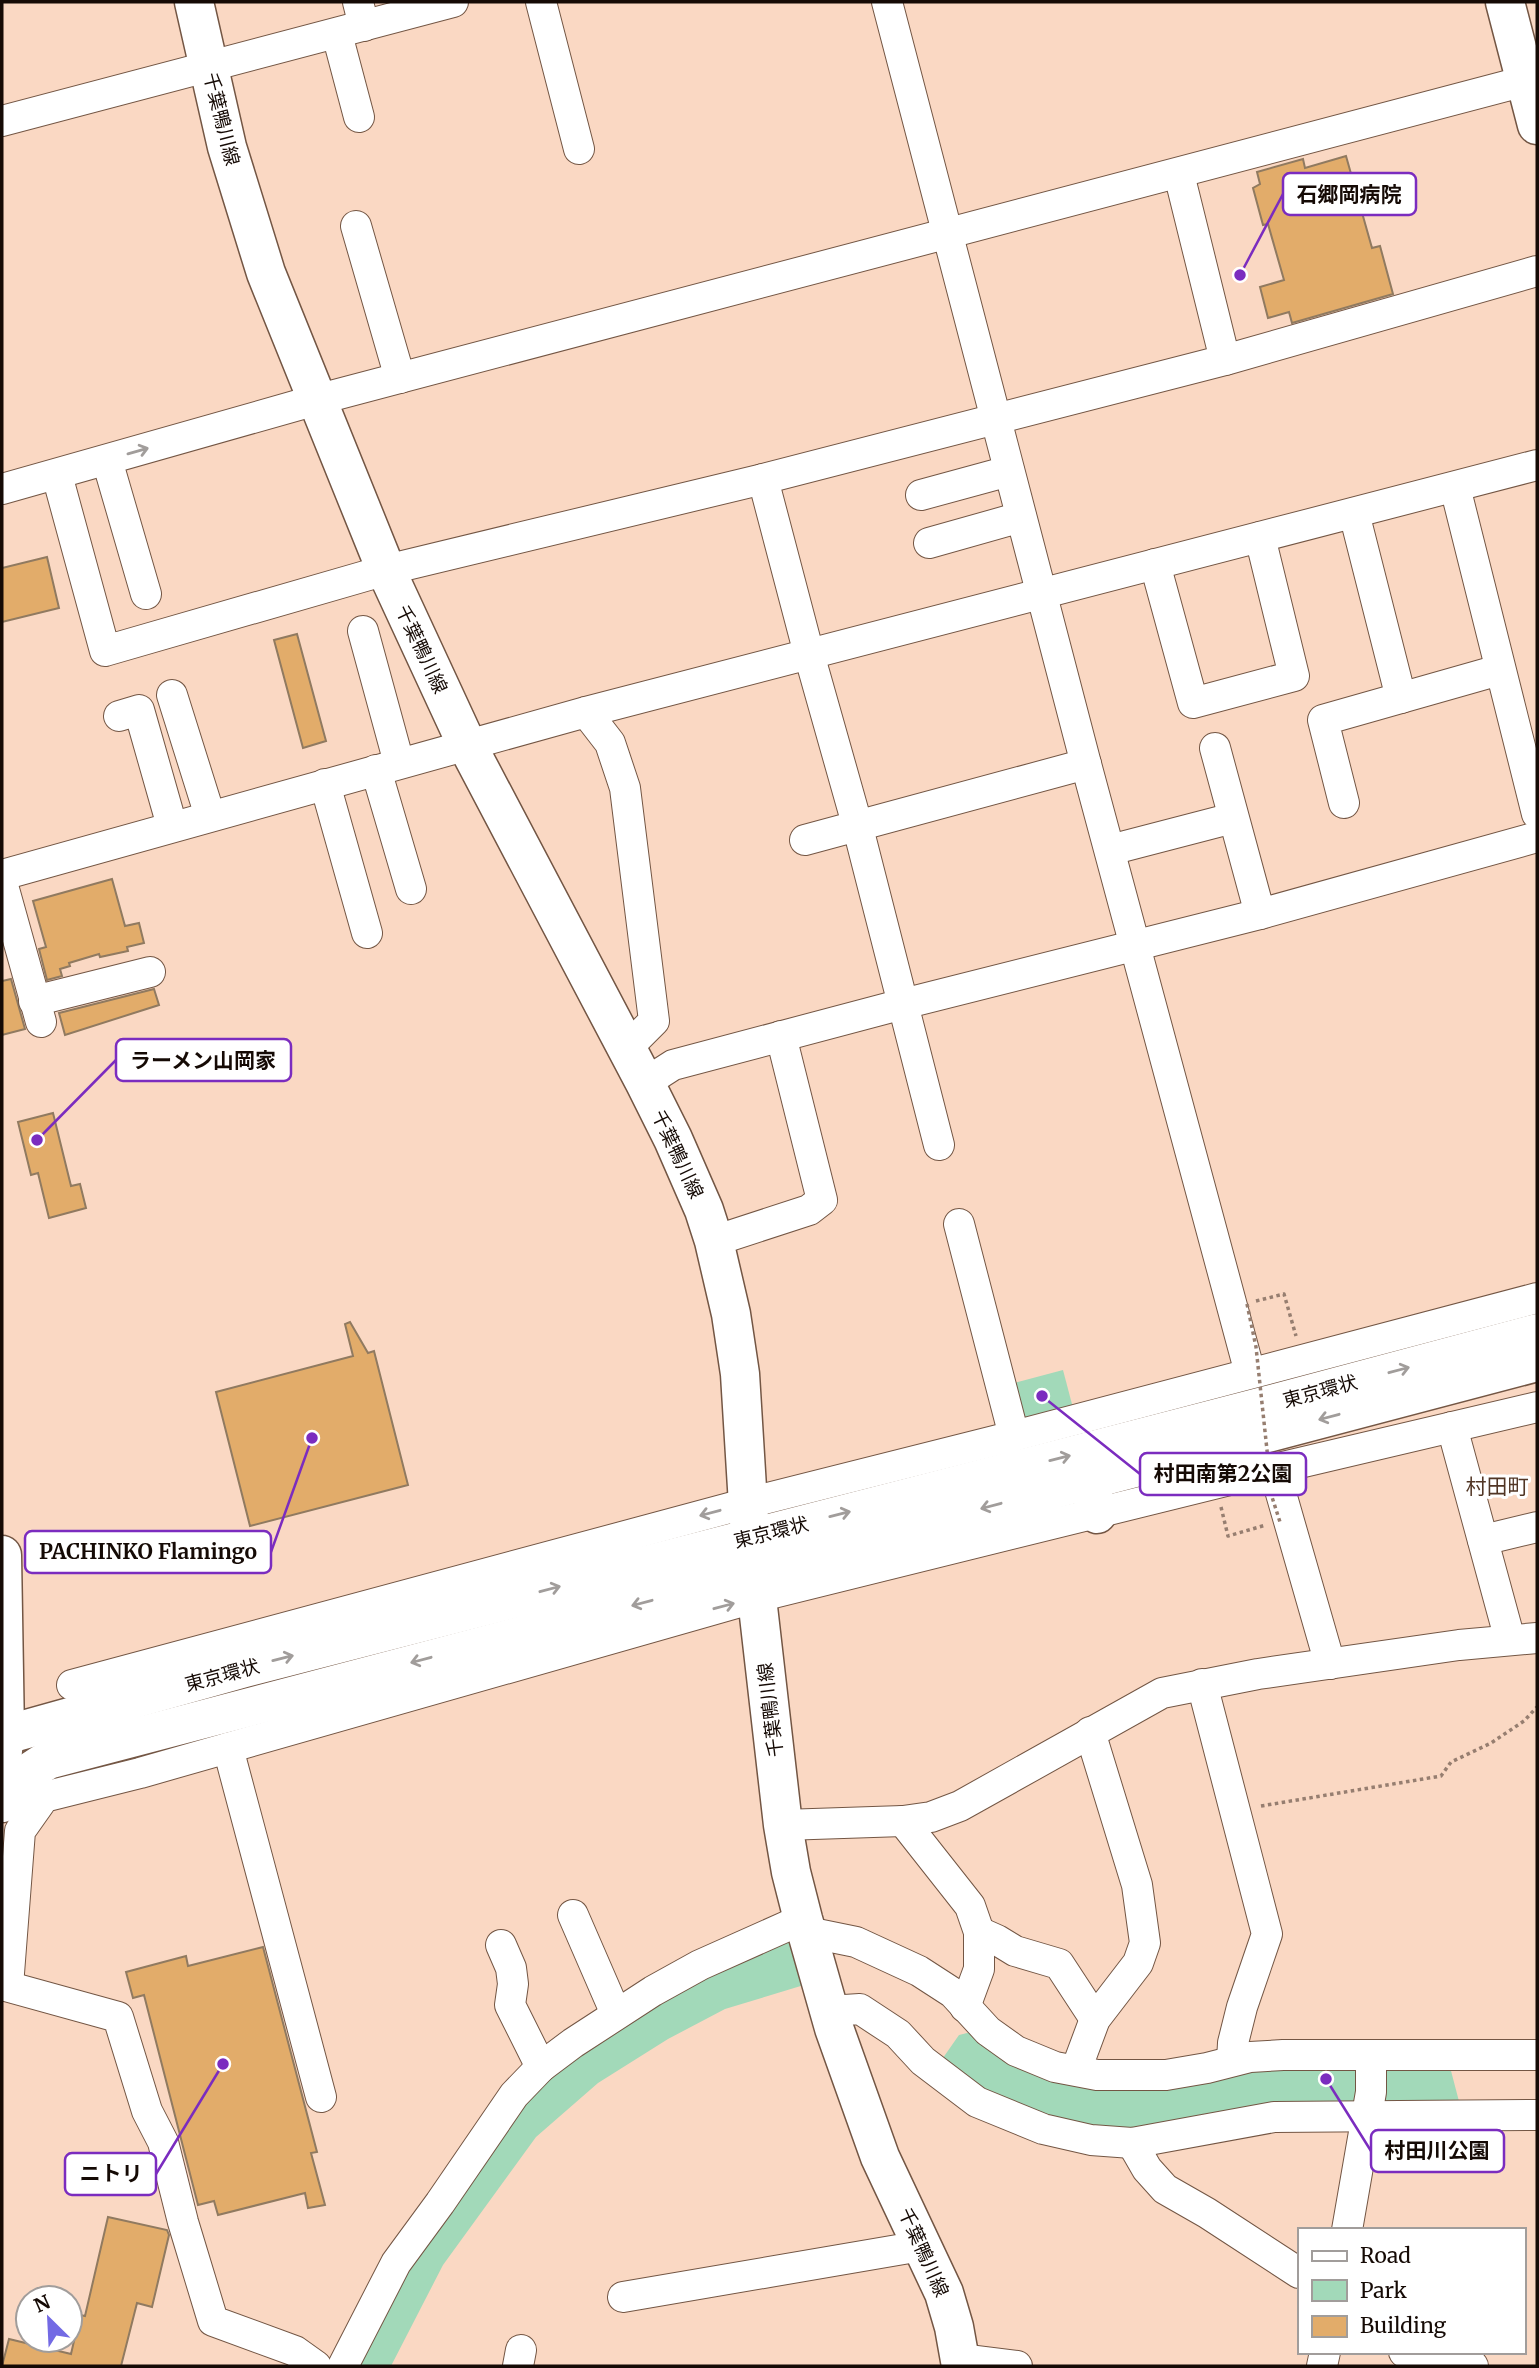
<svg xmlns="http://www.w3.org/2000/svg" width="1539" height="2368" viewBox="0 0 1539 2368" font-family="Merriweather,'Noto Sans JP',serif">
<rect width="100%" height="100%" fill="#fad8c3"/>
<g fill="#a2d9b9">
<path d="M1063,1370L1073,1408L1020,1422L1010,1384Z"/>
<path d="M790,1939L804,1985L725,2009L668,2039L598,2083L536,2137L443,2265L391,2366H355L409,2257L535,2085L624,2016Z"/>
<path d="M971,2032L1030,2072H1245L1294,2067H1450L1461,2109L1122,2139L988,2102L938,2065L959,2035Z"/>
</g>
<g fill="#e2ac6a" stroke="#907a60" stroke-width="2">
<path d="M1346,156L1372,248L1380,246L1393,294L1292,323L1289,312L1268,318L1260,287L1284,280L1268,224L1263,225L1253,188L1260,184L1257,172L1303,159L1305,168Z"/>
<path d="M47,557L59,608L2,622V568Z"/>
<path d="M297,634L326,741L303,748L274,640Z"/>
<path d="M112,879L125,926L139,923L144,943L127,947L128,951L100,957L99,954L69,963L70,966L60,969L62,976L47,980L39,949L46,947L33,901Z"/>
<path d="M11,979L25,1029L2,1035V981Z"/>
<path d="M154,989L159,1005L65,1035L59,1013Z"/>
<path d="M53,1113L71,1186L80,1184L86,1208L49,1218L38,1173L31,1175L18,1122Z"/>
<path d="M350,1322L368,1353L374,1351L408,1485L250,1526L216,1392L353,1356L345,1324Z"/>
<path d="M263,1947L317,2152L311,2153L325,2205L308,2208L305,2193L218,2215L214,2201L198,2205L144,1995L133,1998L126,1972L186,1956L188,1966Z"/>
<path d="M108,2217L167,2230L169,2235L152,2307L137,2303L121,2366H2L9,2339L71,2354L80,2315L85,2316Z"/>
</g>
<g fill="none" stroke-linecap="round" stroke-linejoin="round">
<g stroke="#735644" stroke-width="32">
<g id="minor">
<path d="M358,2L364,26"/>
<path d="M541,2L579,149"/>
<path d="M887,2L1086,764L1250,1373"/>
<path d="M337,34L359,117"/>
<path d="M2,121L453,2"/>
<path d="M1179,174L1225,360"/>
<path d="M356,226L400,378"/>
<path d="M107,460L146,594"/>
<path d="M57,475L105,651L386,570L763,479L1225,360L1537,271"/>
<path d="M763,479L809,654L857,824L939,1145"/>
<path d="M1455,487L1537,814"/>
<path d="M2,489L316,400L1525,81"/>
<path d="M921,495L1009,471"/>
<path d="M1354,513L1401,698"/>
<path d="M929,543L1021,517"/>
<path d="M1155,564L1193,703L1294,676L1260,537"/>
<path d="M363,631L399,763"/>
<path d="M172,695L210,816"/>
<path d="M586,712L610,743L625,788L654,1021L627,1048"/>
<path d="M119,716L139,710L172,826"/>
<path d="M1215,748L1260,914"/>
<path d="M376,770L411,889"/>
<path d="M325,784L367,933"/>
<path d="M1344,803L1323,720L1499,670"/>
<path d="M805,840L1086,764"/>
<path d="M1110,850L1233,818"/>
<path d="M2,875L586,712L1537,465"/>
<path d="M2,882L41,1022"/>
<path d="M34,1001L150,972"/>
<path d="M645,1083L673,1065L903,1004L1260,914L1537,837"/>
<path d="M959,1224L1014,1436"/>
<path d="M714,1241L809,1210L822,1200L781,1036"/>
<path d="M1452,1427L1510,1640"/>
<path d="M1274,1469L1330,1664"/>
<path d="M1483,1540L1537,1527"/>
<path d="M1202,1684L1267,1934L1242,2007L1233,2043L1232,2061"/>
<path d="M72,1685L748,1503L1014,1436L1537,1298"/>
<path d="M228,1748L321,2097"/>
<path d="M903,1821L970,1906L979,1932V1969L965,2007"/>
<path d="M783,1825L903,1821L931,1817L960,1806L1162,1693L1258,1674L1459,1645L1537,1638"/>
<path d="M573,1915L616,2014"/>
<path d="M807,1932L856,1942L919,1971L953,1993L988,2031L1016,2051L1055,2067L1097,2075H1166L1207,2068L1250,2057L1283,2055H1537"/>
<path d="M979,1932L997,1940L1015,1951L1059,1964L1095,2019"/>
<path d="M501,1945L511,1968L513,1984L510,2005L541,2067"/>
<path d="M2,1985L118,2017L147,2111L163,2142L183,2222L213,2321L295,2351L316,2366"/>
<path d="M8,1986L20,1831L44,1797L140,1773L757,1597L1274,1469L1537,1407"/>
<path d="M829,2011L860,2009L898,2034L923,2061L977,2102L1043,2129L1091,2140L1132,2143L1274,2117L1537,2115"/>
<path d="M1076,2070L1095,2019L1138,1963L1145,1943L1137,1885L1090,1732"/>
<path d="M1132,2143L1147,2169L1165,2189L1207,2213L1299,2273"/>
<path d="M1347,2230L1371,2092V2056"/>
<path d="M623,2297L921,2246"/>
<path d="M1404,2352L1473,2366"/>
<path d="M960,2359L1017,2366"/>
<path d="M343,2366L396,2263L440,2203L514,2095L541,2067L573,2043L653,1991L700,1965L803,1919"/>
<path d="M518,2366L521,2350"/>
<path d="M1322,2366L1325,2352"/>
</g>
</g>
<g stroke="#735644" stroke-width="41">
<g id="major">
<path d="M194,2L227,147L266,273L386,570L467,745L645,1083L673,1139L704,1210L714,1241L731,1314L740,1374L750,1537L783,1825L791,1872L803,1919L834,2028L880,2157L944,2293L954,2327L961,2366"/>
<path d="M1505,2L1537,125"/>
</g>
</g>
<g stroke="#735644" stroke-width="41">
<g id="highway">
<path d="M1090,1480L1097,1514"/>
<path d="M2,1555L5,1734L2,1759"/>
<path d="M2,1736L245,1668L1260,1407L1537,1333"/>
<path d="M2,1803C13,1782 28,1772 48,1760L755,1574L911,1527L1537,1362"/>
</g>
</g>
<g stroke="#967e70" stroke-width="3.5" stroke-dasharray="3.5 3.5" stroke-linecap="butt">
<path d="M1256,1301L1284,1294L1296,1336"/>
<path d="M1221,1507L1228,1536L1266,1525"/>
<path d="M1261,1806L1441,1776L1451,1762L1491,1743L1524,1721L1537,1707"/>
</g>
<use href="#minor" stroke="#fff" stroke-width="30"/>
<use href="#major" stroke="#fff" stroke-width="38"/>
<use href="#highway" stroke="#fff" stroke-width="38"/>
<path stroke="#967e70" stroke-width="3.5" stroke-dasharray="3.5 3.5" stroke-linecap="butt" d="M1247,1304L1256,1347L1272,1497L1280,1522"/>
</g>
<defs><path id="oneway-shaft" d="M-6 0H5M1.5-3L5.5 0L1.5 3" fill="none" stroke-width="1.6" stroke-linecap="round" stroke-linejoin="round" transform="scale(1.75)"/></defs>
<g stroke="#a19d9b">
<use href="#oneway-shaft" transform="translate(138 451) rotate(-16)"/>
<use href="#oneway-shaft" transform="translate(1399 1370) rotate(-15)"/>
<use href="#oneway-shaft" transform="translate(1329 1417) rotate(165)"/>
<use href="#oneway-shaft" transform="translate(1060 1458) rotate(-14)"/>
<use href="#oneway-shaft" transform="translate(991 1506) rotate(165)"/>
<use href="#oneway-shaft" transform="translate(710 1513) rotate(165)"/>
<use href="#oneway-shaft" transform="translate(840 1514) rotate(-14)"/>
<use href="#oneway-shaft" transform="translate(550 1589) rotate(-15)"/>
<use href="#oneway-shaft" transform="translate(642 1603) rotate(165)"/>
<use href="#oneway-shaft" transform="translate(724 1606) rotate(-15)"/>
<use href="#oneway-shaft" transform="translate(283 1658) rotate(-14)"/>
<use href="#oneway-shaft" transform="translate(421 1660) rotate(165)"/>
</g>
<g text-anchor="middle" stroke-width="6" stroke-linejoin="round" paint-order="stroke">
<g font-size="19" fill="#150a05" stroke="#fff">
<text transform="translate(222 119) rotate(76)" y="7">千葉鴨川線</text>
<text transform="translate(422 649) rotate(65)" y="7">千葉鴨川線</text>
<text transform="translate(678 1154) rotate(65)" y="7">千葉鴨川線</text>
<text transform="translate(1320 1391) rotate(-15)" y="7">東京環状</text>
<text transform="translate(771 1532) rotate(-14)" y="7">東京環状</text>
<text transform="translate(222 1675) rotate(-15)" y="7">東京環状</text>
<text transform="translate(770 1710) rotate(-97)" y="7">千葉鴨川線</text>
<text transform="translate(924 2252) rotate(66)" y="7">千葉鴨川線</text>
</g>
<g font-size="21" fill="#513625" stroke="#fff">
<text x="1497" y="1494">村田町</text>
</g>
</g>
<path fill="none" stroke="#7b2cbf" stroke-width="2.5" d="M1240 275L1283 194M37 1140L116 1060M1042 1396L1140 1474M312 1438L271 1552M1326 2079L1371 2151M223 2064L156 2174"/>
<g fill="#7b2cbf" stroke="#fff" stroke-width="2.5">
<circle cx="1240" cy="275" r="7"/>
<circle cx="37" cy="1140" r="7"/>
<circle cx="1042" cy="1396" r="7"/>
<circle cx="312" cy="1438" r="7"/>
<circle cx="1326" cy="2079" r="7"/>
<circle cx="223" cy="2064" r="7"/>
</g>
<g fill="#fff" stroke="#7b2cbf" stroke-width="2.5">
<rect x="1283" y="173" width="133" height="42" rx="7"/>
<rect x="116" y="1039" width="175" height="42" rx="7"/>
<rect x="1140" y="1453" width="166" height="42" rx="7"/>
<rect x="25" y="1531" width="246" height="42" rx="7"/>
<rect x="1371" y="2130" width="133" height="42" rx="7"/>
<rect x="65" y="2153" width="91" height="42" rx="7"/>
</g>
<g font-size="21" text-anchor="middle" font-weight="bold" fill="#150a05">
<text x="1349" y="202">石郷岡病院</text>
<text x="203" y="1068">ラーメン山岡家</text>
<text x="1223" y="1481">村田南第2公園</text>
<text x="148" y="1559">PACHINKO Flamingo</text>
<text x="1437" y="2158">村田川公園</text>
<text x="111" y="2181">ニトリ</text>
</g>
<rect width="1539" height="2368" fill="none" stroke="#150a05" stroke-width="7"/>
<rect x="1298" y="2228" width="228" height="126" fill="#ffffff" stroke="#a19d9b" stroke-width="2"/>
<rect x="1312" y="2251" width="35" height="10" fill="#ffffff" stroke="#a19d9b" stroke-width="2"/>
<text x="1360" y="2263" font-size="21" fill="#150a05">Road</text>
<rect x="1312" y="2280" width="35" height="21" fill="#a2d9b9" stroke="#a19d9b" stroke-width="2"/>
<text x="1360" y="2298" font-size="21" fill="#150a05">Park</text>
<rect x="1312" y="2316" width="35" height="21" fill="#e2ac6a" stroke="#a19d9b" stroke-width="2"/>
<text x="1360" y="2333" font-size="21" fill="#150a05">Building</text>
<g transform="translate(49 2319) rotate(336)"><circle r="33" fill="#ffffff" stroke="#a19d9b" stroke-width="2"/>
<path d="M0-5L12 26L0 18L-12 26Z" fill="#736ae4"/>
<text y="-10" font-size="19" font-weight="bold" text-anchor="middle" fill="#150a05">N</text>
</g>
</svg>
